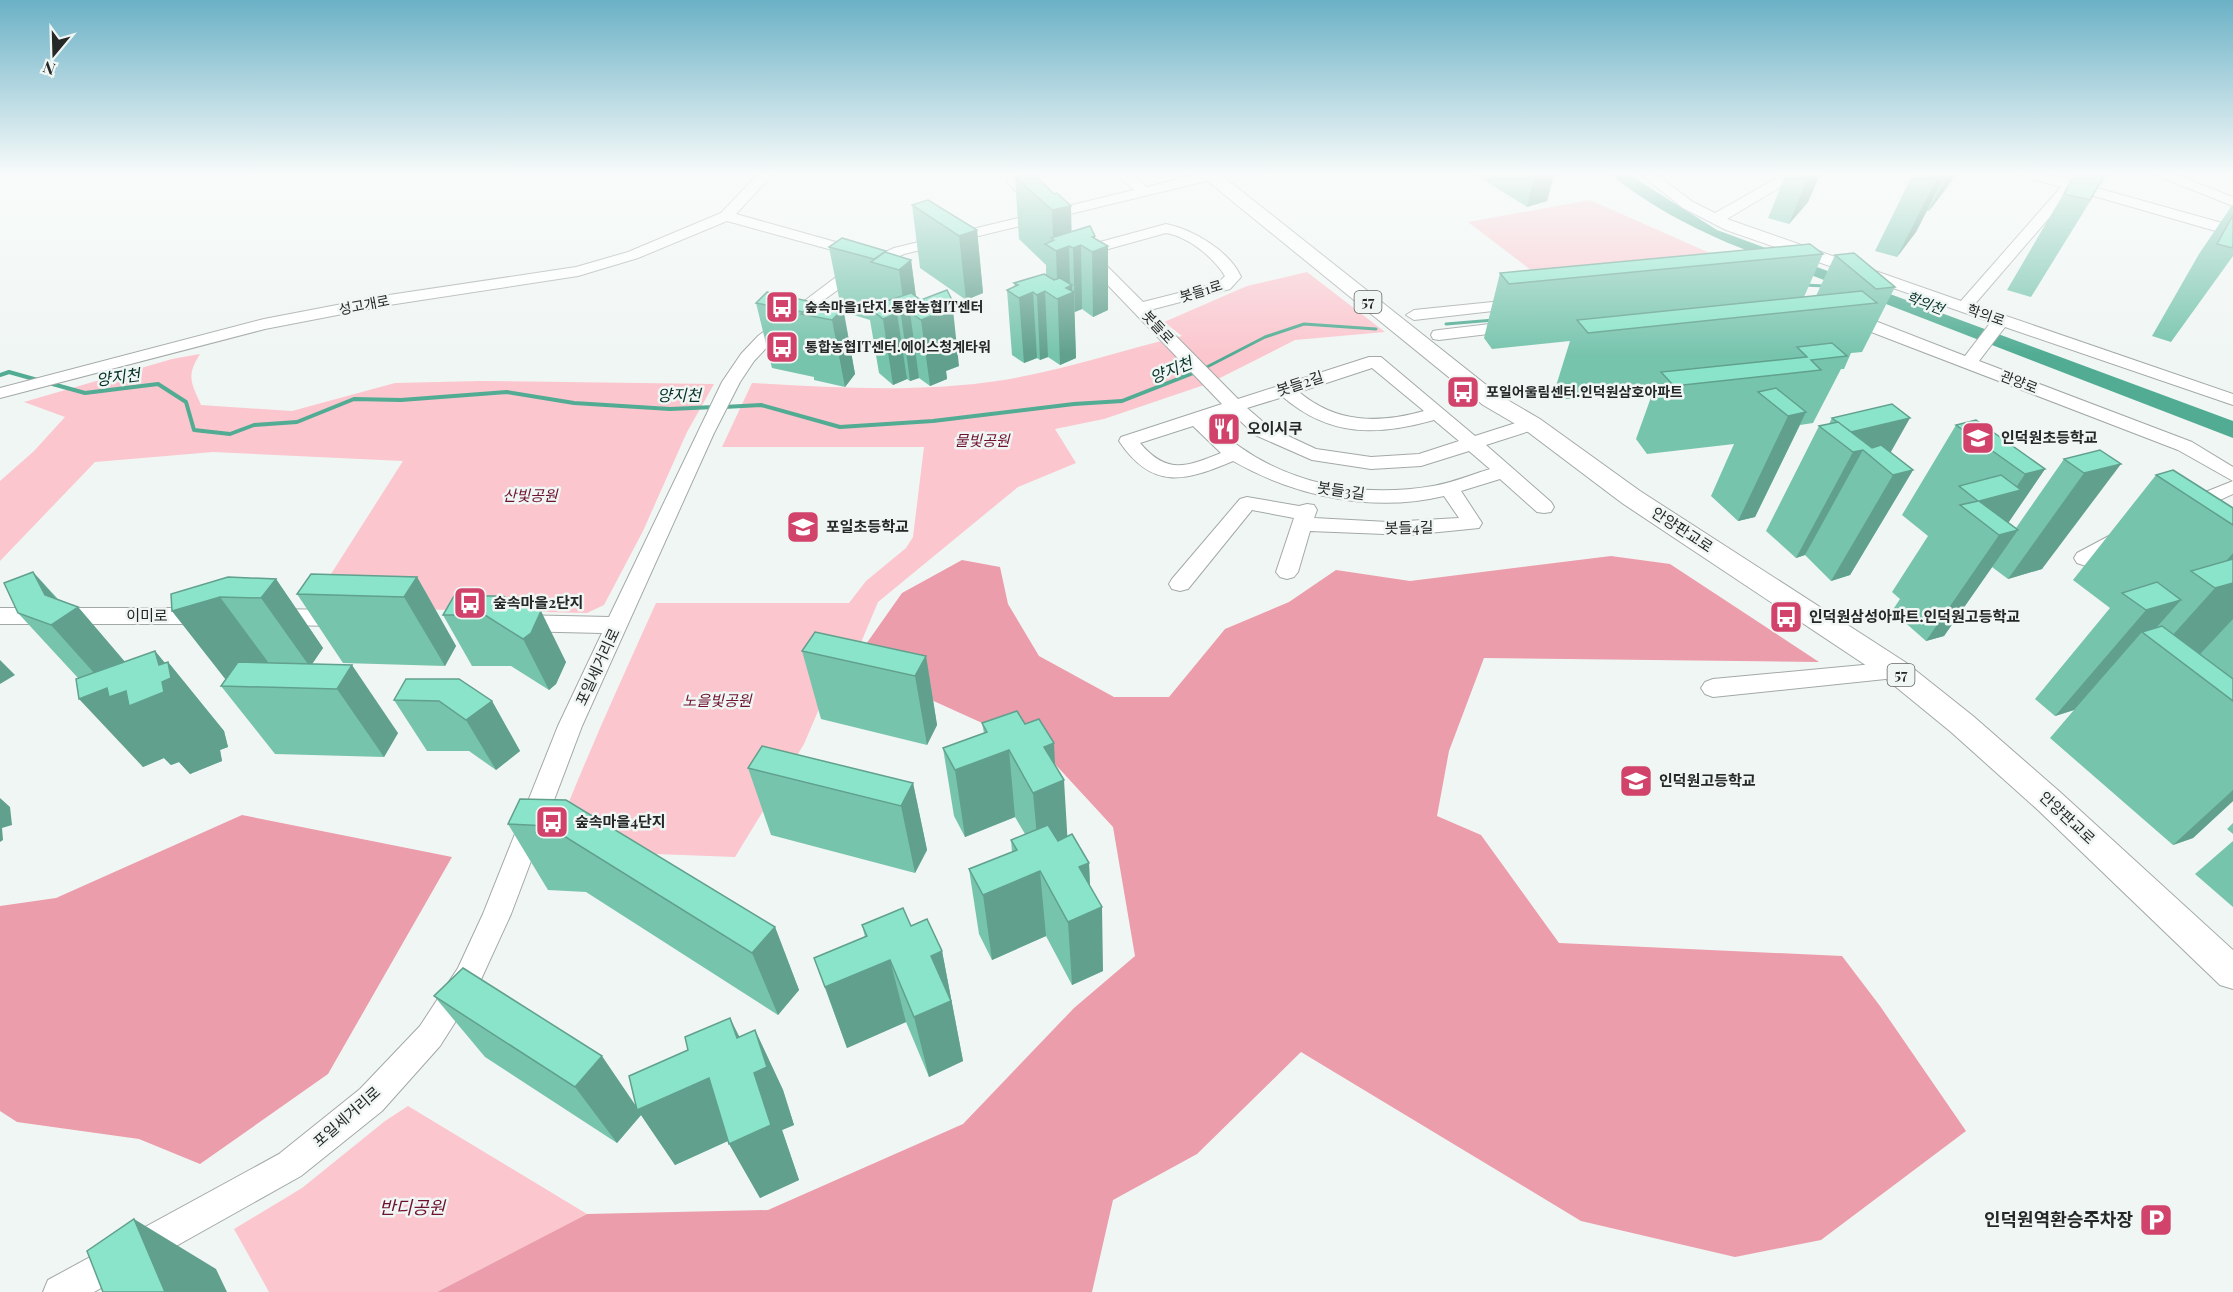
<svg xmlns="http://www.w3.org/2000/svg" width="2233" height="1292" viewBox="0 0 2233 1292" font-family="'Playfair Display','Noto Sans KR',serif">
<rect width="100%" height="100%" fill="#f0f6f4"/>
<g fill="#fbc6ce">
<path d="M1590,200L1764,277L1569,299L1468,222Z"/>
<path d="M1307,272L1385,332L1295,340L1210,383L1104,419L1055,429L1076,463L1018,487L878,602L852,664L827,690L804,744L735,857L550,850C582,766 619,685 656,603H849L866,581L906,548L913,537L924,447H722L752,383C836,388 920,393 1004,380C1064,370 1122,350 1182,336L1164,322L1247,286Z"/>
<path d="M200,354C186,376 191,382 201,405L292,411L395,383L481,381L714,384L687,432L643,531L604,605L587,613L310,607L403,461L213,452L95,462L0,561V481L34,451L65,417L24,402L172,359Z"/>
<path d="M408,1106L587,1214L437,1292H269L234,1229L302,1188L385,1121Z"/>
</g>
<g fill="#ec9dab">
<path d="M1611,556L1670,564L1819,662L1484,658L1449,751L1437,816L1481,835L1559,943L1842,956L1880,1006L1966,1131L1821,1240L1735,1257L1581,1221L1301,1052L1197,1154L1113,1200L1092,1292H437L587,1214L768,1210L963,1124L1074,1008L1135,956L1113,827L1042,750L852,664L902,593L962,560L1000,567L1008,604L1039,656L1114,697H1169L1225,629L1289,602L1336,570L1410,581Z"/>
<path d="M242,815L452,857L328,1074L200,1164L139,1139L17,1122L0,1111V906L56,898Z"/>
</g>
<path fill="#51ac93" d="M1610,174H1628L1717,230L2233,421V438L1728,243C1685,224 1647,204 1610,174Z"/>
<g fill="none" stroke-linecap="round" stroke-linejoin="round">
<g stroke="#51ac93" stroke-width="3">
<path d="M1804,285L1825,286"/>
<path d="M1446,324L1494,320"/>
<path d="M1203,369L1265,337L1304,324L1376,329"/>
</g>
<g stroke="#51ac93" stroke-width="4">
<path d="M0,375L9,372L41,381"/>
<path d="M49,383L85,393L158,384L186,402L194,430L230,434L254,425L297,422L354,399L401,400L507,392L574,403L670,409L715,407"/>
<path d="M724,407L761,405L840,427L933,421L1074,404L1122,401L1206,368"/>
</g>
<g stroke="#a3a9a6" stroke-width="2">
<g id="minor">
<path d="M758,174H773L736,214L864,250L867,253L864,256H854L727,221L638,258L578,276L389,305L265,329L0,398V388L264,319L389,295L576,267L628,252L721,213Z"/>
<path d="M1012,174H1026L1021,181L1041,202L1043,205L1041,208H1031L1009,184L1007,181Z"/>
<path d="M1116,174H1132L1147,187L1199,174H1225L1223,177L904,254L856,277L818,304L770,344L754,361L740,382L714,433L582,726L511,914L478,986L440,1046L382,1111L301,1176L94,1292H43L48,1280L279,1154L360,1089L420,1026L458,968L483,914L558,726L602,633L517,631L509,629L506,623L509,617L517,615L609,617L722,382L741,354L758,336L844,271L894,248L1134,190Z"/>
<path d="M1640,174H1656L1693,202L1715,213L1784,174H1802L1727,219L1961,301L2061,187L2025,177L2023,174H2047L2233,226V236L2073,190L1974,305L2233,394V405L2005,327L1979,361L2192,442L2233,467V494L2192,513L2185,514L2178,513L2175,508L2178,503L2233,481L2178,450L1840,320L1838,316L1840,312H1852L1965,356L1991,322L1726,230L1683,208Z"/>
<path d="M2153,174H2174L2233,197V206Z"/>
<path d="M1166,224C1192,229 1230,251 1241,277L1230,289L1150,310L1238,399L1369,357H1381L1475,436L1525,420H1539L1541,424L1539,428L1486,445L1551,502L1554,507L1551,512L1544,513L1537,512L1500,479L1461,491L1482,523L1479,528L1409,535L1310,531L1298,572L1294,577L1287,579L1280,577L1276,572L1294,518L1252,510L1188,589L1180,591L1172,589L1169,584L1172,579L1240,499L1247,497L1299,506L1307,504L1314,505L1317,510L1314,518L1388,522L1459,518L1444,496C1373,513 1296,497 1233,461C1184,482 1152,490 1119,441L1121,437L1222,404L1075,251L1078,248ZM1166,233C1189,237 1213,257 1225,276L1218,283L1143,302L1094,253ZM1372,368L1424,411C1378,424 1336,423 1299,392ZM1283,397C1330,437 1377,436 1434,420L1459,441L1419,454L1371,457L1316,449L1269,427L1247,408ZM1232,413L1255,435L1312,460L1371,469L1421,466L1469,451L1490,469C1471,475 1451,483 1433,486C1351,500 1268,480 1209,421ZM1193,426L1221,453C1186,467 1167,475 1140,443Z"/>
<path d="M1522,299L1530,304L1528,307L1414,320L1406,315L1414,310Z"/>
<path d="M1515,321L1523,326L1521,330L1439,340L1433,339L1431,335L1433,331L1439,330Z"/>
<path d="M2122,529L2129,531L2132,536L2129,541L2102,557L2126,565L2130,570L2126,575L2119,577L2077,563L2074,558L2077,553Z"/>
<path d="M0,608H205L213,611L216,616L213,621L205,624H0Z"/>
<path d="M271,609L343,610L351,613L354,618L351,623L343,626L271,625L263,622L260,617L263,612Z"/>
<path d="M1895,662L1903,664L1906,670L1903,676L1895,678L1713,697L1705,694L1701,688L1705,682L1713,679Z"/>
</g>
</g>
<g stroke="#a3a9a6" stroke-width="2">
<path id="major" d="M1199,174H1220L1499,395L1540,419L1640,491L1905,662L1973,716L2060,792L2233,950V989L2220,985L2038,810L1951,732L1885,678L1622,503L1524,429L1483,405Z"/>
</g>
<use href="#minor" fill="#fff" fill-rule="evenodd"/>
<use href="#major" fill="#fff" fill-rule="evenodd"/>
</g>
<g fill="#77c4ad">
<path d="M1028,174L1071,232L1095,236V238L1108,246V310L1093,317L1082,309L1074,312L1076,358L1060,365L1048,357L1040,360L1037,358L1024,363L1012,355L1007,290L1015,287L1014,283L1046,275V265L1019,239L1015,177Z"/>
<path d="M1476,174H1554L1547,201L1527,207L1476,175Z"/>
<path d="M1786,174H1820L1808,202L1789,224L1768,218Z"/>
<path d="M1913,174H1955L1951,182L1929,211H1927L1916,232L1897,257L1875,251Z"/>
<path d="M2075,174H2107L2031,297L2007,290Z"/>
<path d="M2233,204V256L2171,342L2152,336L2199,254Z"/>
<path d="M912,205L977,230L983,293L966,300L920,268Z"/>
<path d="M829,247L886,251L887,253L911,260L916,297L959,366L946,371L947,379L930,386L919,378L910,381L907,379L893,385L879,373L870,320L844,312L855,374L845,387L814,380V377L772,368L756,303L841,308Z"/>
<path d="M1823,254L1804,297L1816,296L1835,255L1895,287L1862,352L1851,353L1844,369H1841L1813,423L1800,425L1755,517L1738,521L1711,496L1734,444L1647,454L1636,439L1654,389L1566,399L1556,386L1570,341L1492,349L1484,338L1500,273Z"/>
<path d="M1832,418L1890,453L1913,470L1850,575L1831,581L1805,555L1796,558L1766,531L1819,426L1829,424Z"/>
<path d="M1956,425L2045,469L2008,523L2016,528L2064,459L2100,450L2042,569L2008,579L1992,567L1944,636L1926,641L1892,611L1900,599L1892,592L1928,536L1902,515Z"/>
<path d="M2156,475L2233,508V801L2193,838L2173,845L2050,738L2074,710L2055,716L2035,699L2110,608L2073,580Z"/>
<path d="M33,572L58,599L78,607L125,662L155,651L165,663L168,662L224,731L228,747L220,750L222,761L190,774L179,762L171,765L164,758L143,767L78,678L18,613Z"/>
<path d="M417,577L456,646L445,666L343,663L297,594Z"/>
<path d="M276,579L323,648L312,664L398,733L384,757L275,754L221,686L226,679L172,611Z"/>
<path d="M454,596L566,662L556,684L549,690L511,666H472L443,615Z"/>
<path d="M802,651L926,656L937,725L927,745L821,719Z"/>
<path d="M394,700L492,701L520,751L496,770L469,751H427Z"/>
<path d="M982,723L1025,724L1055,765L1067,837L1089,863L1090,886L1103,971L1072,985L1046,936L992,960L979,934L969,869L1012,852L1011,840L1025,834L1015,817L965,837L954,816L943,748L984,733Z"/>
<path d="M748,768L913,783L927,850L915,873L771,835Z"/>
<path d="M520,799L775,927L799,990L778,1015L586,892L548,890L508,824Z"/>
<path d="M2233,823V834L2227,829Z"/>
<path d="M2233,841V907L2195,874Z"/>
<path d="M862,925L911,926L942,951L963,1061L929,1077L906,1022L847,1048L814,958L865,937Z"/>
<path d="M434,996L636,1107L740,1037L755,1030L783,1090L794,1125L782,1130L799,1180L760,1198L728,1141L675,1165L641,1115L617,1143L485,1057Z"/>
</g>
<g fill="#61a08d">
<path d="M1535,174H1554L1547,201L1527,207Z"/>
<path d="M1809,174H1820L1808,202L1789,224Z"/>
<path d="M1939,174H1945L1916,232L1897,257Z"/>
<path d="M1948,174H1955L1951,182L1929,211Z"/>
<path d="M1071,206L1072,248L1069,246L1070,286L1072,285V293L1074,292L1076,358L1060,365L1056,251L1054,240L1053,239L1052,210Z"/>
<path d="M977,230L983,293L966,300L959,236Z"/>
<path d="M1095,236V251L1108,246V310L1093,317L1092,252V237Z"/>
<path d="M1081,245L1082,309L1075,312L1073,248Z"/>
<path d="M911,260L919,319L910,312L919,378L910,381L901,315L905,314L899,270Z"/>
<path d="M1045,291L1048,357L1040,360L1037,295Z"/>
<path d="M1033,292L1037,358L1024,363L1019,298Z"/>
<path d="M952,300L959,366L946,371L947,379L930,386L921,320L932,308Z"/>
<path d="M843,309L855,374L845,387L832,320Z"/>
<path d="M897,313L907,379L893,385L883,319Z"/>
<path d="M1806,412L1755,517L1738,521L1788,416Z"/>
<path d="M1910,418L1883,466L1863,450L1805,555L1796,558L1853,452L1850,432Z"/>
<path d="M2121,464L2042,569L2008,579L2084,473Z"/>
<path d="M2045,469L2000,535L2018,530L1944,636L1926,641L1999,535L1979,501L2013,492L2025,474Z"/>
<path d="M1913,470L1850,575L1831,581L1893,475Z"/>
<path d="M2233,553V619L2188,667L2162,647L2215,588L2207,583Z"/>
<path d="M33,572L69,613L78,607L137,676L113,694L51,625L45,595Z"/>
<path d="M417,577L456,646L445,666L404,597Z"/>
<path d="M276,579L323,648L310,667L261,598Z"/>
<path d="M220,597L271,666L226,680L172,611Z"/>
<path d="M2181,600L2148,637L2142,632L2074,710L2055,716L2146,610Z"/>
<path d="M541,611L566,662L556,684L549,690L523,639Z"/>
<path d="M155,651L169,668L168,662L224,731L228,747L220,750L222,761L190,774L179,762L171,765L164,758L143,767L79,699L159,665Z"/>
<path d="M926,656L937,725L927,745L915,676Z"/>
<path d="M0,660L15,675L0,684Z"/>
<path d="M352,665L398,733L384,757L337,689Z"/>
<path d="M492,701L520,751L496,770L466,720Z"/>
<path d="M1054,743L1056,783L1064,780L1068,847L1039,859L1033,793L1044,747Z"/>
<path d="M1009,750L1015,817L965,837L955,770Z"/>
<path d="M913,783L927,850L915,873L901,806Z"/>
<path d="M2233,790V801L2193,838L2173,845Z"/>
<path d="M0,798L10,807L12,825L2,828L3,840L0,842Z"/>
<path d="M1089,863L1091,912L1102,907L1103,971L1072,985L1068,922L1079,867Z"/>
<path d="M1040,871L1046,936L992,960L983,895Z"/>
<path d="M775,927L799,990L778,1015L752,953Z"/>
<path d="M942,951L963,1061L929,1077L914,1017L931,956Z"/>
<path d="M890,960L906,1022L847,1048L825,987Z"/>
<path d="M730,1018L757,1072L755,1030L783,1090L794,1125L782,1130L799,1180L760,1198L729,1144L737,1038Z"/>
<path d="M602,1056L638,1109L709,1078L741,1135L675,1165L641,1115L617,1143L575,1087Z"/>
<path d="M134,1219L216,1269L227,1292H165Z"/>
</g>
<g fill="#8ae4c9" stroke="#61a08d" stroke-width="1.5">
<path d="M1028,174H1034L1054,194L1057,193L1071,206L1052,210L1015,177Z"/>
<path d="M2075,174L2104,175L2090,200L2064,194Z"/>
<path d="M928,200L977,230L959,236L912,205Z"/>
<path d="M2233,215V248L2217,244Z"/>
<path d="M1090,226L1095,236L1092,237L1108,246L1092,252L1081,245L1073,248L1069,246L1056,251L1045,244L1054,240L1051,238Z"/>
<path d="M842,238L886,251L874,259L829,247Z"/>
<path d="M1810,244L1823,254L1509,284L1500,273Z"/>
<path d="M885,252L911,260L899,270L871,262Z"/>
<path d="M1854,253L1895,287L1876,289L1835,255Z"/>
<path d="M1044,274L1054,280L1060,278L1072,285L1066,288L1074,292L1057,299L1045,291L1037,295L1033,292L1019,298L1007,290L1018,285L1014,283Z"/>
<path d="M947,290L952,300L932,308L939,313L921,320L910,312L901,315L897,313L883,319L868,307L911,293L921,300Z"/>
<path d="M1862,291L1877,303L1588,333L1577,320Z"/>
<path d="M767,292L843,309L832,320L801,314L803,312L756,303Z"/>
<path d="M1832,343L1847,356L1811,360L1821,370L1674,386L1661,372L1807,357L1797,347Z"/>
<path d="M1776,388L1806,412L1788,416L1758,392Z"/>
<path d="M1892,404L1910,418L1851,432L1832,418Z"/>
<path d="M1976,420L2045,469L2025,474L1956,425Z"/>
<path d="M1838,422L1872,448L1881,445L1913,470L1893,475L1863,450L1853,452L1819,426Z"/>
<path d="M2100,450L2121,464L2084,473L2064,459Z"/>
<path d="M2173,470L2233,508V525L2156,475Z"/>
<path d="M2001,475L2021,490L1979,501L2018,530L1999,535L1960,505L1978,501L1959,486Z"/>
<path d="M2233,559V583L2215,588L2191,571Z"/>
<path d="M33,572L45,595L78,607L51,625L18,613L4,583Z"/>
<path d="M311,574L417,577L404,597L297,594Z"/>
<path d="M228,577L276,579L261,598L220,597L172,611L171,594Z"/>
<path d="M2157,582L2181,600L2146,610L2122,593Z"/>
<path d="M454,596H503L519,606L525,601L541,611L531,633L523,639L485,615H443Z"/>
<path d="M2162,626L2233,679V701L2142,632Z"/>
<path d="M815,632L926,656L915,676L802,651Z"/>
<path d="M155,651L159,665L168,662L171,678L162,682L164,692L129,706L126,691L109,697L107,688L79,699L76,679Z"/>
<path d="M238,662L352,665L337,689L221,686Z"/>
<path d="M406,679H459L492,701L466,720L439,701L394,700Z"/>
<path d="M1017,711L1025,724L1039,719L1054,743L1044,747L1064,780L1033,793L1009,750L955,770L943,748L987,732L982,723Z"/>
<path d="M762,746L913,783L901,806L748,768Z"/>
<path d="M520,799L566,800L775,927L752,953L548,826L508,824Z"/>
<path d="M1048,825L1058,841L1072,834L1089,863L1079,867L1102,907L1068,922L1040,871L983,895L969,869L1017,850L1011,840Z"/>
<path d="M903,908L911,926L927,919L942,951L931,956L951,1001L914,1017L890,960L825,987L814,958L867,936L862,925Z"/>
<path d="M463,968L602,1056L575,1087L434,996Z"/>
<path d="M730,1018L737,1038L755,1030L767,1067L754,1073L771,1125L729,1144L709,1078L637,1110L629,1076L688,1050L685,1037Z"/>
<path d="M134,1219L165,1292H103L87,1251Z"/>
</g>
<linearGradient id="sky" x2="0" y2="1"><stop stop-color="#6bb1c6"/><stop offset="0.49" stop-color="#f8fbfa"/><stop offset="1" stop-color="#f8fbfa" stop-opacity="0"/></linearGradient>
<rect width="2233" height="355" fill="url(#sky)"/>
<defs>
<g id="bus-square" transform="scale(1.725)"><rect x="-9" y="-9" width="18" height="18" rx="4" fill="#d1436b" stroke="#f0f6f4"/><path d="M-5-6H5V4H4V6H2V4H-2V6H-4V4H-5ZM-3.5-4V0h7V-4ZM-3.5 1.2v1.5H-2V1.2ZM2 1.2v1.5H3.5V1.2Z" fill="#fff"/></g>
<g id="restaurant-square" transform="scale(1.725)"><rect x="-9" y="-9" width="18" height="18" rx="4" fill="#d1436b" stroke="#f0f6f4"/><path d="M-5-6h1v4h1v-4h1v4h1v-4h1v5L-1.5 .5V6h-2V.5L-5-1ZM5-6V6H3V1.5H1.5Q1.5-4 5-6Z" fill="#fff"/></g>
<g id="school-square" transform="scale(1.725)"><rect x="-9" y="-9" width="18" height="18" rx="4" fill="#d1436b" stroke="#f0f6f4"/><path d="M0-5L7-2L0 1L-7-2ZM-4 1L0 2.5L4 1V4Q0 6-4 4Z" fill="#fff"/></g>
<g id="parking-square" transform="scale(1.725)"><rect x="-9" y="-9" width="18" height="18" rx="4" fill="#d1436b" stroke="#f0f6f4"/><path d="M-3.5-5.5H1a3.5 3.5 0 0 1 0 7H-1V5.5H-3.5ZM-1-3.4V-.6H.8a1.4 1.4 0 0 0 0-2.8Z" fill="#fff"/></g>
</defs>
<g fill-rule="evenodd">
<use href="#bus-square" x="782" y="307"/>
<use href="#bus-square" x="782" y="347"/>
<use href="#bus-square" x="1463" y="392"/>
<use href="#restaurant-square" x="1224" y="429"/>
<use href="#school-square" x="1978" y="438"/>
<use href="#school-square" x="803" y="527"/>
<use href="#bus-square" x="470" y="603"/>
<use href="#bus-square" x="1786" y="617"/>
<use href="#school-square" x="1636" y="781"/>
<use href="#bus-square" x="552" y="822"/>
<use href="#parking-square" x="2156" y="1220"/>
</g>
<g text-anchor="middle" stroke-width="5" stroke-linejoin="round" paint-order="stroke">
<g font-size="14" fill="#252827" stroke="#f0f6f4">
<text transform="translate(1201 291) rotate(-17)" y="5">봇들1로</text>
<text transform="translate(364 305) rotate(-11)" y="5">성고개로</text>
<text transform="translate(1986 315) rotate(19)" y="5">학의로</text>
<text transform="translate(1158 327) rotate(47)" y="5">봇들로</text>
<text transform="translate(2019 382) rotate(21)" y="5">관양로</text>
</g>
<g fill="#f0f6f4" stroke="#626664" stroke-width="1.5">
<rect x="1354.5" y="291" width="27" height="22" rx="4.5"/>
<rect x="1887.5" y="664" width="27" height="22" rx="4.5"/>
</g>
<g font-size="14" font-weight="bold" fill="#252827">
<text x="1368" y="307">57</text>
<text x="1901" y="680">57</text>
</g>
<g font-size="14" font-style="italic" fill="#053127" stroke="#f0f6f4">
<text transform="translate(1925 303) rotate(21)" y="5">학의천</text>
</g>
<g font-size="14" font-weight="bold" fill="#252827" stroke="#f0f6f4" text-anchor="start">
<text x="805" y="312">숲속마을1단지.통합농협IT센터</text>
<text x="805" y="352">통합농협IT센터.에이스청계타워</text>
<text x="1486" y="397">포일어울림센터.인덕원삼호아파트</text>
</g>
<g font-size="15" fill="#252827" stroke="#f0f6f4">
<text transform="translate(1300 384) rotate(-18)" y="5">봇들2길</text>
<text transform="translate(1341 491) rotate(8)" y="5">봇들3길</text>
<text transform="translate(1409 528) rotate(-1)" y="5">봇들4길</text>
<text transform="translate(1682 530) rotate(33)" y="5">안양판교로</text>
<text x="147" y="621">이미로</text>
<text transform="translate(598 667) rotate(-65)" y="5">포일세거리로</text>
<text transform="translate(2067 818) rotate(43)" y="5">안양판교로</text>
<text transform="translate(347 1117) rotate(-41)" y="5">포일세거리로</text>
</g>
<g font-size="15" font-weight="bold" fill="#252827" stroke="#f0f6f4" text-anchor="start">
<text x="1247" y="434">오이시쿠</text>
<text x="2001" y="443">인덕원초등학교</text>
<text x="826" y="532">포일초등학교</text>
<text x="493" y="608">숲속마을2단지</text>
<text x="1809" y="622">인덕원삼성아파트.인덕원고등학교</text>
<text x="1659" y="786">인덕원고등학교</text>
<text x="575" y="827">숲속마을4단지</text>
</g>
<g font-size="15" font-style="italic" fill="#6e1230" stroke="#f0f6f4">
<text x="982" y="446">물빛공원</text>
<text x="530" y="501">산빛공원</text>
<text x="717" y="706">노을빛공원</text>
</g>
<g font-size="16" font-style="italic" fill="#053127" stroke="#f0f6f4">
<text transform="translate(1171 370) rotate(-22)" y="6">양지천</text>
<text transform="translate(118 377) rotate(-7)" y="6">양지천</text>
<text x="679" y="401">양지천</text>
</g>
<g font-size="18" font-style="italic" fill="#6e1230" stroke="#f0f6f4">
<text x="412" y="1214">반디공원</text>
</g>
<g font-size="18" font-weight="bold" fill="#252827" stroke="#f0f6f4" text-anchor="end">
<text x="2133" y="1226">인덕원역환승주차장</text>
</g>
</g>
<g transform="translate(54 54) rotate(199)" stroke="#f0f6f4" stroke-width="4.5" paint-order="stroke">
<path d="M0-4.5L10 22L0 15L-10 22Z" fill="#252827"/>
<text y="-9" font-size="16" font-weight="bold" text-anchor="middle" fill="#252827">N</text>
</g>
</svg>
